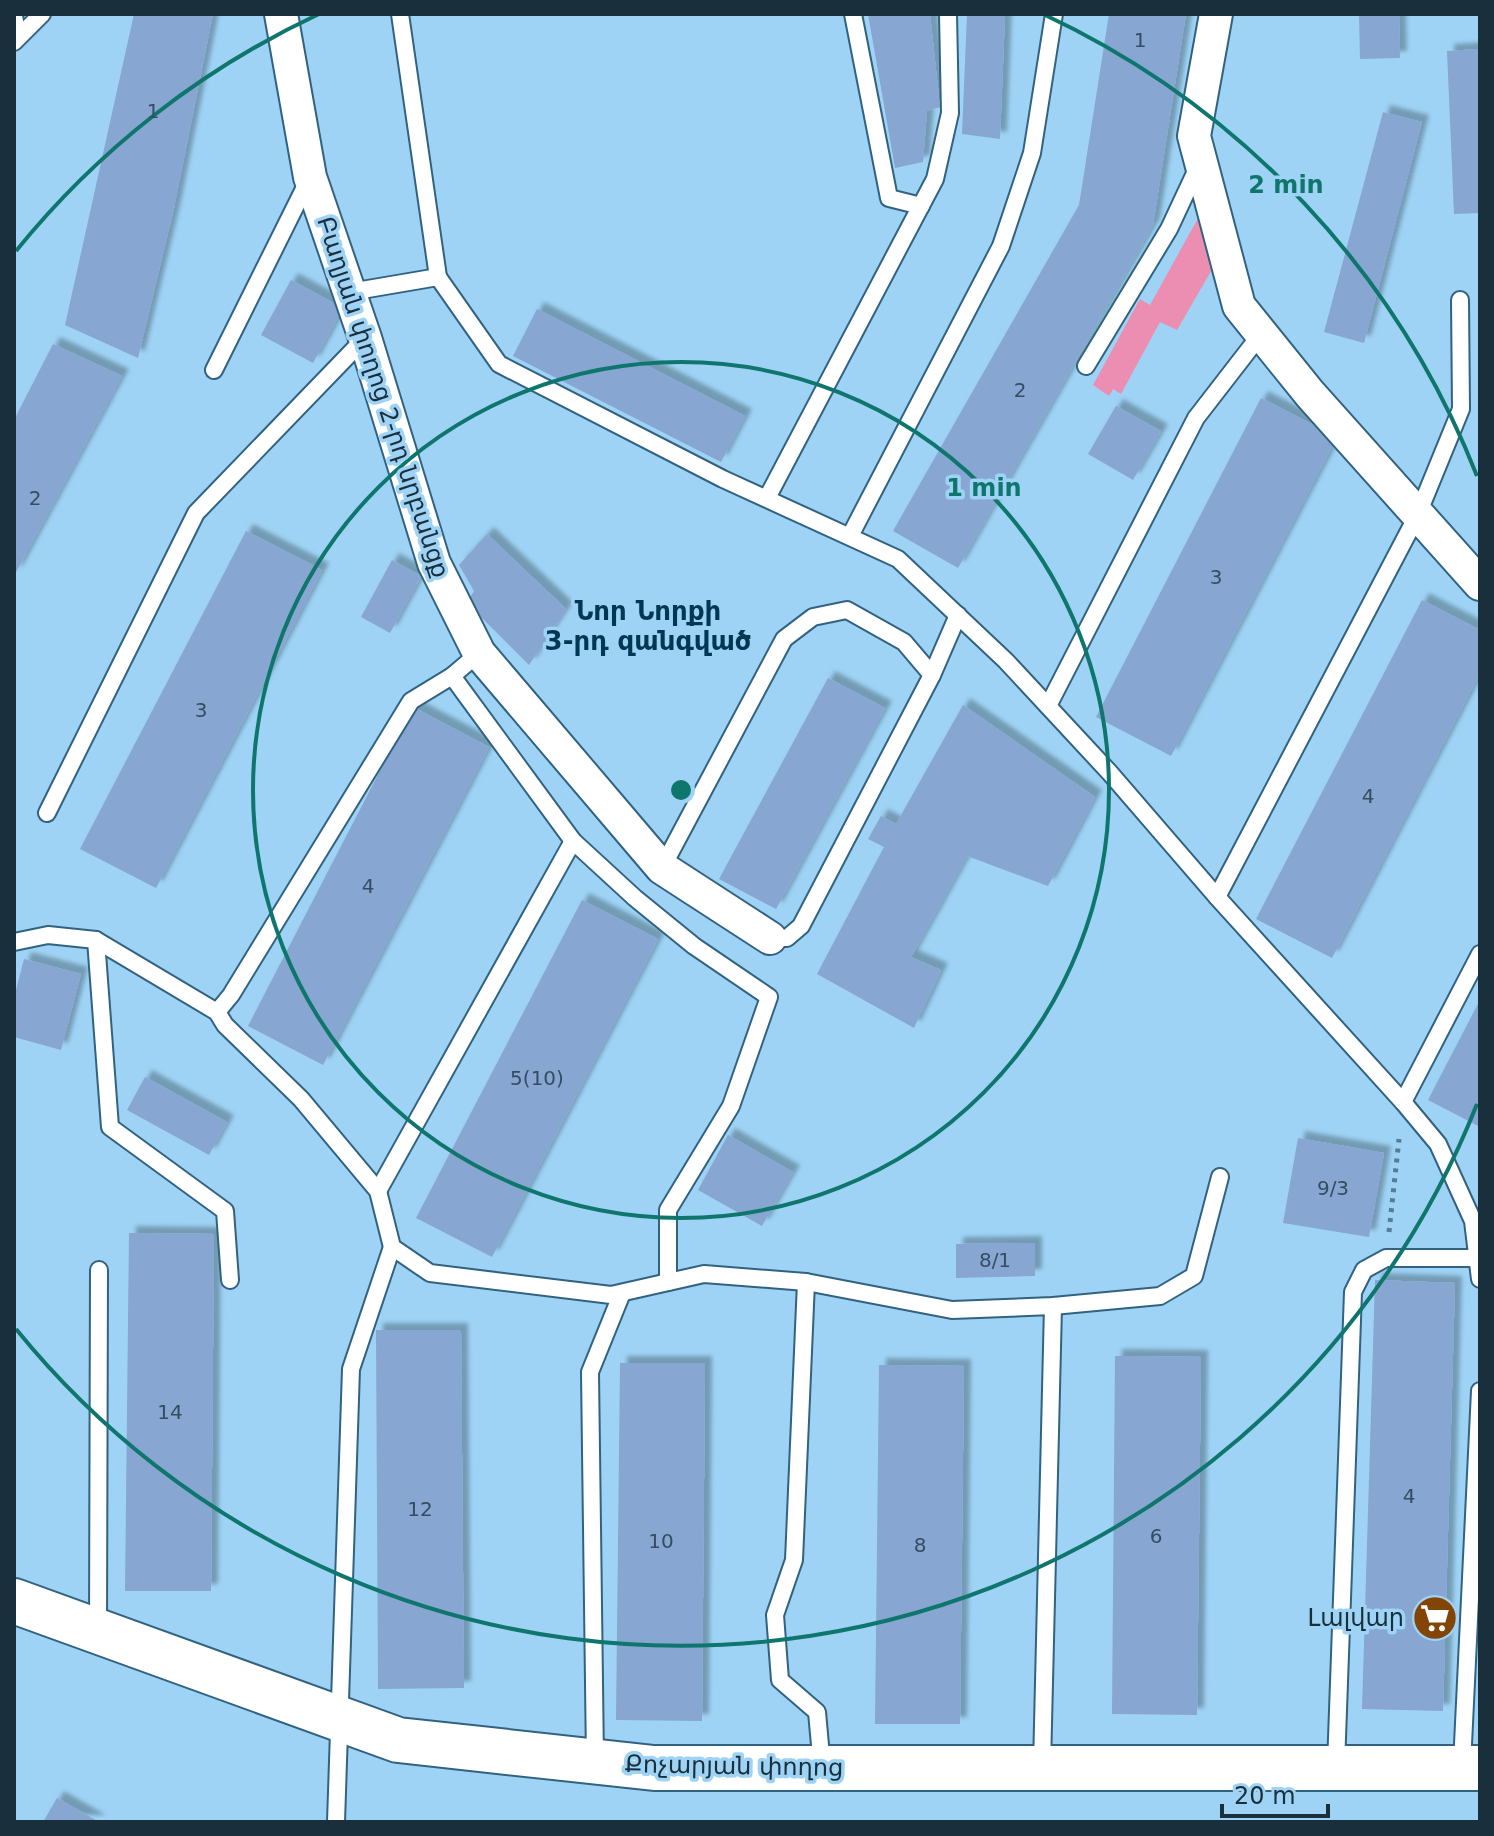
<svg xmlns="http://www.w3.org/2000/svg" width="1494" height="1836" viewBox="0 0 1494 1836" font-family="'DejaVu Sans','Noto Sans Armenian',sans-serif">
<defs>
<filter id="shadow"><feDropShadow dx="7" dy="-7" stdDeviation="2" flood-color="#0004"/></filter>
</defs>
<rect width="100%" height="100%" fill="#9ed3f5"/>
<path fill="#ec8eb1" d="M1202,211L1214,266L1177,330L1160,322L1121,394L1113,389L1109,396L1093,385L1140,299L1150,305Z"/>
<g fill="#87a6d1" filter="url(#shadow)">
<path d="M134,14H213L174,208L138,358L65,325Z"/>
<path d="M868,14H930L940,107L927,111L923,162L895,168Z"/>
<path d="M967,14H1005L1000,139L962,134Z"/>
<path d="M1109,14H1186L1153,225L958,568L893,531L1079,205Z"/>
<path d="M1359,14H1399L1400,58L1360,59Z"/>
<path d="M1480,49V213L1454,214L1447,51Z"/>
<path d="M1383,112L1422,122L1364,343L1324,332Z"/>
<path d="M291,280L343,308L313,363L261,335Z"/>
<path d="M537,309L745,416L721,462L513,356Z"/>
<path d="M53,344L122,376L14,576V420Z"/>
<path d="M1261,398L1337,437L1171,756L1096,717Z"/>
<path d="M1116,406L1161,431L1133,480L1088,454Z"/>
<path d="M246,531L322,570L156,888L80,849Z"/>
<path d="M487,534L566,609L529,665L467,603L474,591L459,565Z"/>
<path d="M392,560L421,576L390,633L361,617Z"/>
<path d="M1422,600L1480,630V673L1332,958L1256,919Z"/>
<path d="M828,678L885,708L776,909L719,879Z"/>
<path d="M963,705L1095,797L1048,886L967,856L911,957L941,970L914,1028L817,974L884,847L868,839L881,816L896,824Z"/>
<path d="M413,707L489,747L323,1065L248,1026Z"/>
<path d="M582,900L658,939L492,1257L416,1218Z"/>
<path d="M24,959L81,974L61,1050L14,1037V998Z"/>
<path d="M1480,1000V1127L1428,1100Z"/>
<path d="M145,1077L227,1122L209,1155L127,1110Z"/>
<path d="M728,1135L793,1172L762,1226L698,1190Z"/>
<path d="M1298,1138L1384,1153L1369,1237L1283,1223Z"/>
<path d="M129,1233L214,1234L211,1591H125Z"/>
<path d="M1035,1243V1276L956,1278V1244Z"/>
<path d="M1375,1280L1455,1283L1443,1711L1362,1709Z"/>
<path d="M376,1330H461L464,1688L378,1689Z"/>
<path d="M1115,1356L1201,1357L1197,1715L1112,1714Z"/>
<path d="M620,1363H705L702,1721L616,1720Z"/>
<path d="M879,1365L964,1366L960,1724H875Z"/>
<path d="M57,1798L99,1822H43Z"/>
</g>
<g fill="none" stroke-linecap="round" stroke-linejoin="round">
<g stroke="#316381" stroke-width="20">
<g id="lane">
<path d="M400,14L438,277"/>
<path d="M853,14L889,198L921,206"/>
<path d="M14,16L18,37"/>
<path d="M14,42L42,14"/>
<path d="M350,292L438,277L499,364L723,479L898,559L1006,661L1110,773L1217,897L1403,1102L1438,1144L1473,1221L1480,1279"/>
<path d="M1086,366L1169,229L1198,167"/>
<path d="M214,370L309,179"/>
<path d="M767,498L935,179L950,113L948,14"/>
<path d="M850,536L1001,246L1032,153L1054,14"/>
<path d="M452,676L573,841L635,898L694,946L769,997L731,1106L668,1210V1282"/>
<path d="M1048,706L1196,418L1261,334"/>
<path d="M47,813L196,513L365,338"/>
<path d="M662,868L784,639L813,617L847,610L904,642L932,675"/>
<path d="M1217,897L1418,514L1461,409L1460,300"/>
<path d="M770,938H787L801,926L932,675L958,615"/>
<path d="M96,940L110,1127L225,1211L230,1280"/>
<path d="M14,942L48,935L96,940L217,1012L225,1025L301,1099L378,1191L392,1247L430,1273L611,1295L704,1274L806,1282L952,1310L1053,1306L1160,1296L1194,1276L1220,1177"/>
<path d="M217,1012L231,995L411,701L452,676L479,653"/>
<path d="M1403,1102L1480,954"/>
<path d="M378,1191L573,841"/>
<path d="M806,1282L794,1560L775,1615L780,1680L817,1712L822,1767"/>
<path d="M98,1630L99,1270"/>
<path d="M595,1760L590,1372L622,1293"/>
<path d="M1462,1765L1480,1391"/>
<path d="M1042,1766L1053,1306"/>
<path d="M1336,1766L1353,1292L1364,1270L1386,1258H1478"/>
<path d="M336,1822L351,1369L392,1247"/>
</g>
</g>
<g stroke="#316381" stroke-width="36">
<g id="street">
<path d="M281,14L310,177L365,338L434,563L479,653L662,868L770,938"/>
<path d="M1216,14L1194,136L1239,306L1310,394L1480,584"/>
</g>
</g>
<g stroke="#316381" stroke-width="48">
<path id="secondary" d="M14,1601L398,1740L654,1768H1480"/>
</g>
<path stroke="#587c93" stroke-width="5" stroke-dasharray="4 6" stroke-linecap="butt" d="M1389,1232L1399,1139"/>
<use href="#lane" stroke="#fff" stroke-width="16"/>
<use href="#street" stroke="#fff" stroke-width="32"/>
<use href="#secondary" stroke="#fff" stroke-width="44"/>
</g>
<g fill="none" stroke="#0f766e" stroke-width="4">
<circle cx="681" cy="790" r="428"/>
<path d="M1477 1104A856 856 0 0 1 16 1329M16 251A856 856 0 0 1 319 14M1043 14A856 856 0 0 1 1477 476"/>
</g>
<defs>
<g id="supermarket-disc" transform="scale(2.3)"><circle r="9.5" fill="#834506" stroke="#9ed3f5"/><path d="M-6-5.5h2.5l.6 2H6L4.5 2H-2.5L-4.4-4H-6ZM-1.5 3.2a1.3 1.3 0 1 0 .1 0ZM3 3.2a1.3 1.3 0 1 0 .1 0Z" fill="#fff"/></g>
</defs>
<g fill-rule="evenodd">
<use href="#supermarket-disc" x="1435" y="1618"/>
</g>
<g text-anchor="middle" stroke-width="7" stroke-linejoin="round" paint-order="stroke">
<g font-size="20" fill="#354d61">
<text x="1140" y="47">1</text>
<text x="153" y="118">1</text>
<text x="1020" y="397">2</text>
<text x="35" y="505">2</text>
<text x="1216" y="584">3</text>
<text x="201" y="717">3</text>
<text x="1368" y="803">4</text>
<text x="368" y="893">4</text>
<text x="537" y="1085">5(10)</text>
<text x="1333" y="1195">9/3</text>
<text x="995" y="1267">8/1</text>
<text x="170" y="1419">14</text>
<text x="1409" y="1503">4</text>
<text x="420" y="1516">12</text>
<text x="1156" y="1543">6</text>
<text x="661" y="1548">10</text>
<text x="920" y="1552">8</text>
</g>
<g font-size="24" fill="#1a2f3c" stroke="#9ed3f5">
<text transform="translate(383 397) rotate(72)" y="8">Բաղյան փողոց 2-րդ նրբանցք</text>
<text transform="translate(734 1766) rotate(1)" y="8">Քոչարյան փողոց</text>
</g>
<g font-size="24" fill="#1a2f3c" stroke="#9ed3f5" text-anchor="end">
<text x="1404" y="1626">Լալվար</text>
</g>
<g font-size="26" font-weight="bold" fill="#003854" stroke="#9ed3f5">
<text x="648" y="620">Նոր Նորքի<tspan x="648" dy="30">3-րդ զանգված</tspan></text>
</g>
</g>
<circle cx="681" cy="790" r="12" fill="#0f766e" stroke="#9ed3f5" stroke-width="4"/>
<g font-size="24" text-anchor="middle" font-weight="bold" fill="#0f766e" stroke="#9ed3f5" stroke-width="7" stroke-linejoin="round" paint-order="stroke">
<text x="1286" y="193">2 min</text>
<text x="984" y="496">1 min</text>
</g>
<rect width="1494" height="1836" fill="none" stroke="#1a2f3c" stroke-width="32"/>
<path d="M1222 1804v12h106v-12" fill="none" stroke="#1a2f3c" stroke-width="4"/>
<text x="1234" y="1804" font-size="24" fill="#1a2f3c" stroke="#9ed3f5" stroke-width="6" paint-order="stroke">20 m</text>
</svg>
